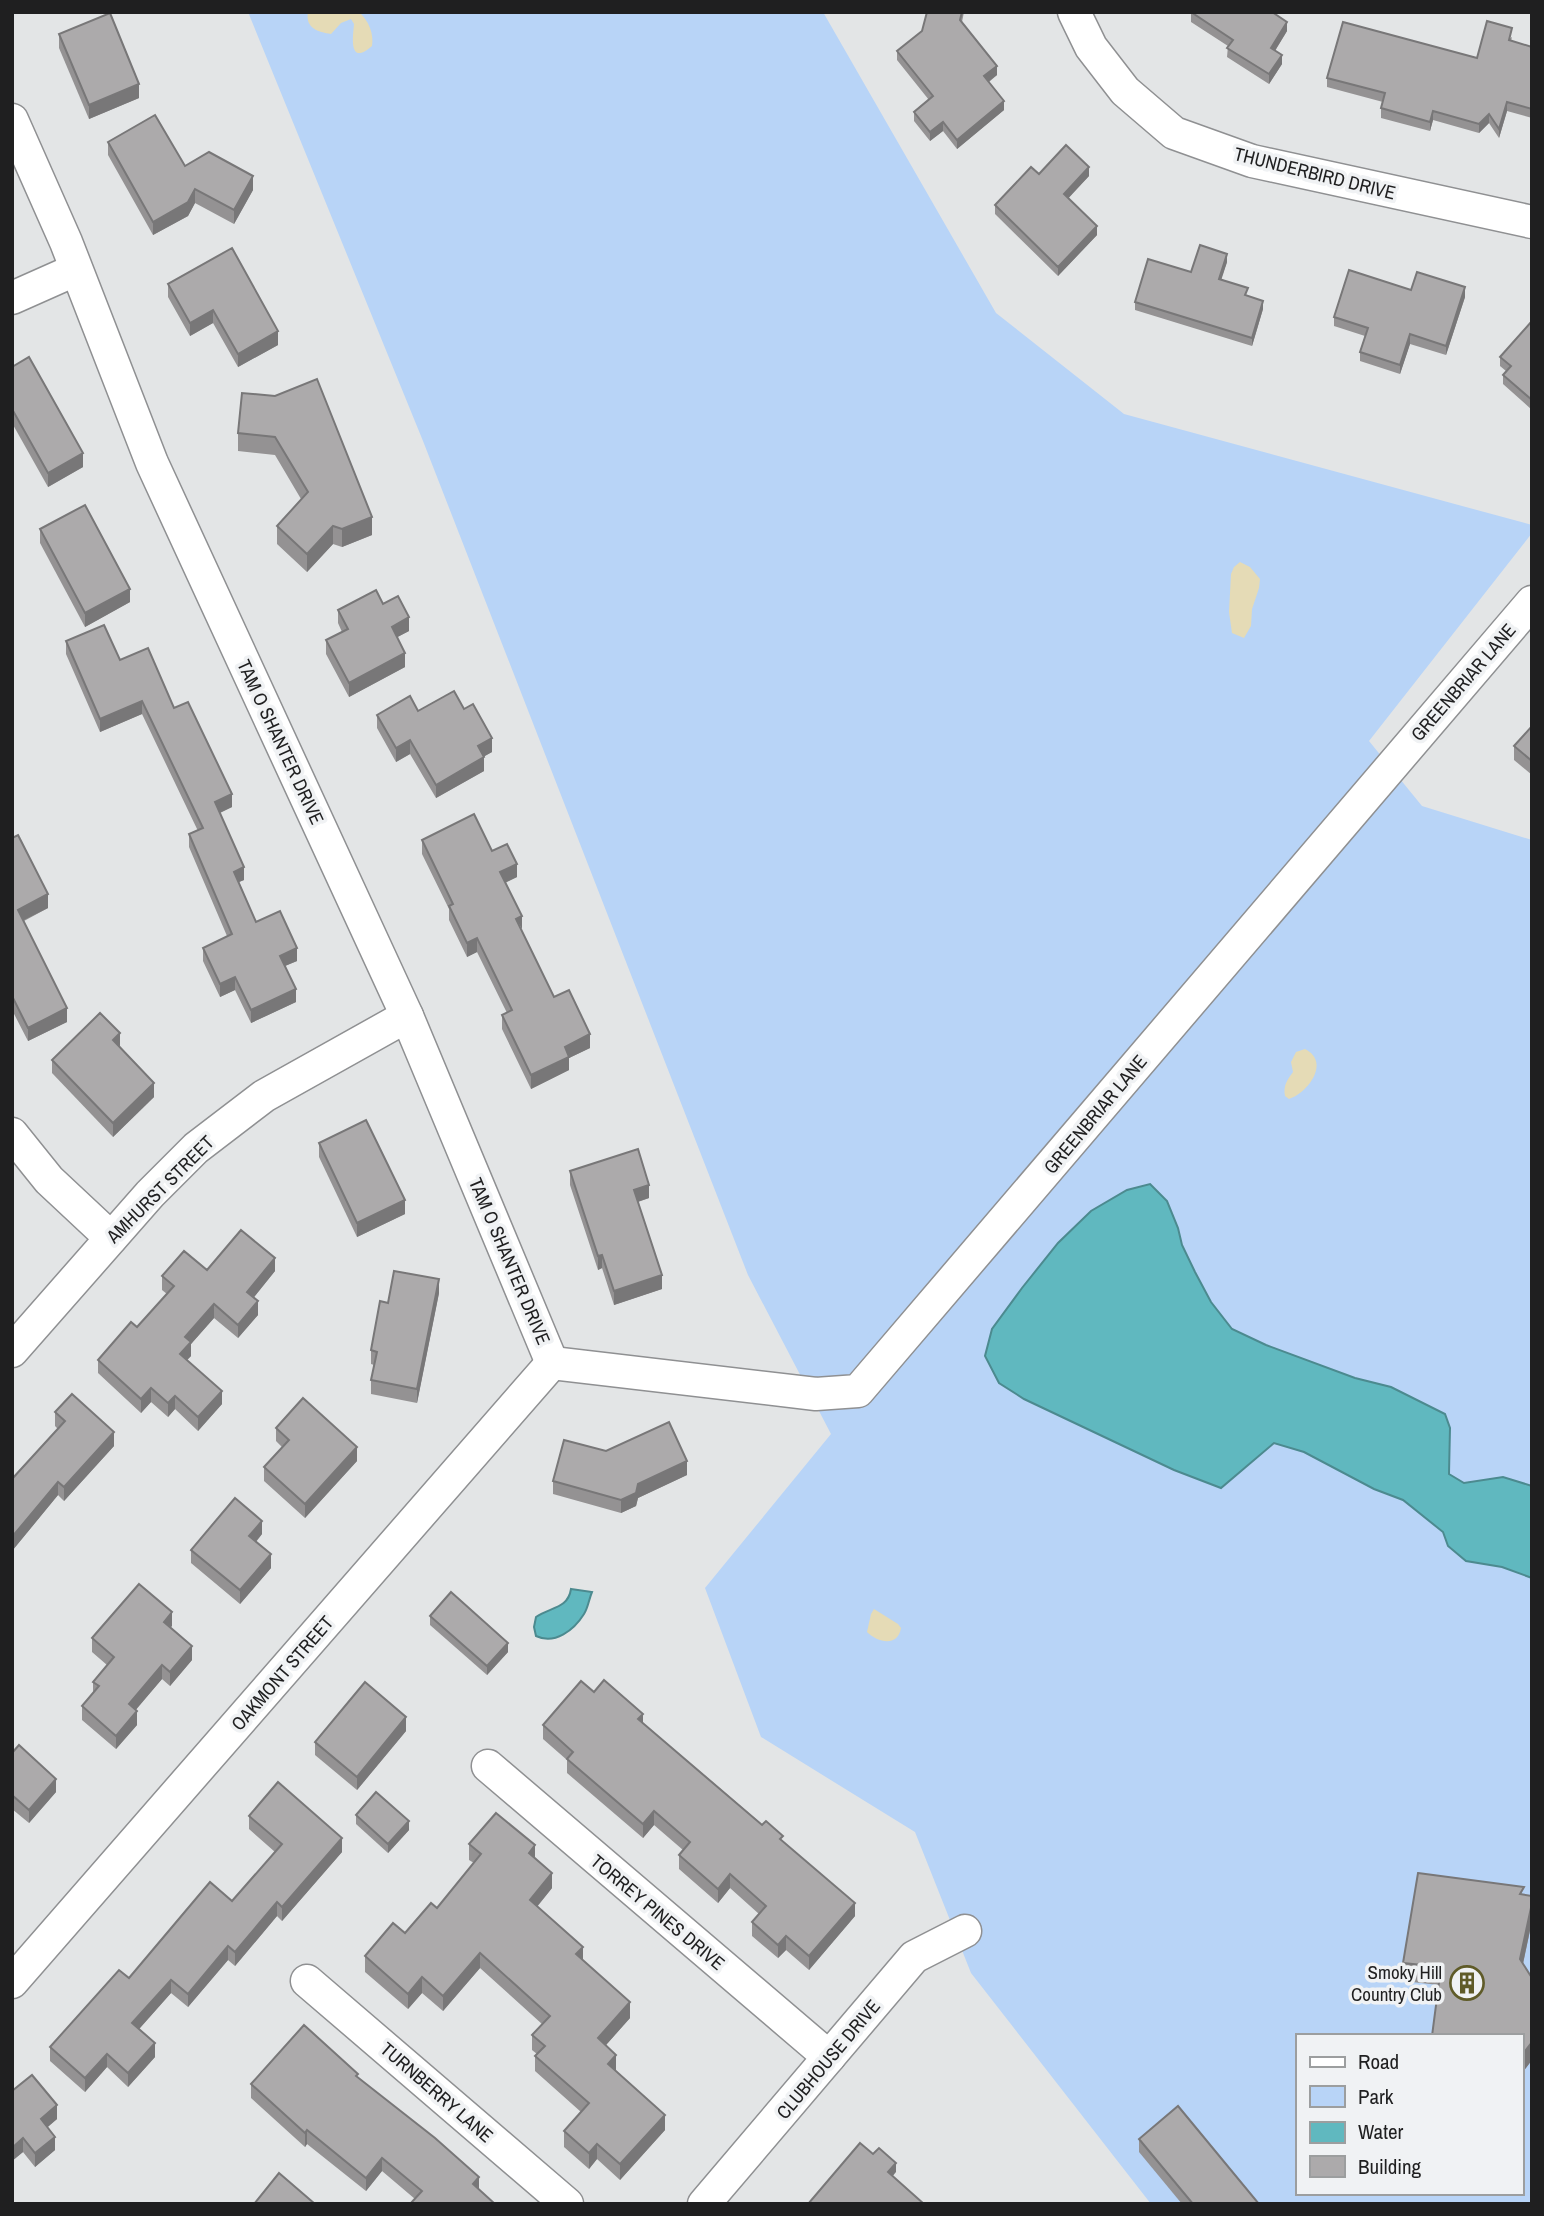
<svg xmlns="http://www.w3.org/2000/svg" width="1544" height="2216" viewBox="0 0 1544 2216" font-family="'Archivo Narrow',sans-serif">
<rect width="100%" height="100%" fill="#e3e5e6"/>
<path fill="#b8d4f7" fill-rule="evenodd" d="M248,12H823L996,313L1124,414L1532,525V533L1369,741L1422,806L1532,840V2204H1151L971,1973L915,1832L761,1737L705,1588L831,1434L748,1275L423,441ZM1297,2036H1521V2193H1297Z"/>
<g fill="#e5dbb6">
<path d="M308,12H359C369,21 374,34 372,46C348,67 353,36 354,24L351,19L341,23L331,34C318,32 305,28 308,12Z"/>
<path d="M1240,562L1250,567L1260,579L1259,588L1252,609L1251,626L1244,638L1232,633L1229,612L1231,574L1234,567Z"/>
<path d="M1305,1049C1331,1062 1308,1093 1289,1099L1285,1096C1283,1086 1287,1080 1293,1072L1291,1062L1296,1052Z"/>
<path d="M874,1609L898,1624L901,1628C898,1647 878,1643 867,1632L871,1614Z"/>
</g>
<g fill="#60b8bf" stroke="#4c8a8f" stroke-width="2">
<path d="M1150,1184L1167,1201L1178,1228L1182,1245L1195,1272L1211,1302L1232,1329L1266,1345L1355,1378L1391,1387L1445,1414L1450,1428L1449,1474L1464,1483L1503,1477L1532,1486V1578L1502,1567L1466,1561L1448,1546L1443,1532L1403,1500L1374,1489L1304,1452L1274,1443L1221,1488L1174,1470L1024,1399L999,1383L985,1356L992,1329L1022,1288L1058,1243L1091,1211L1127,1190Z"/>
<path d="M571,1589L592,1592C589,1599 588,1608 584,1614C574,1630 555,1645 536,1636L534,1627L536,1617C550,1607 568,1609 571,1589Z"/>
</g>
<g fill="none" stroke-linecap="round" stroke-linejoin="round">
<g stroke="#8f9092" stroke-width="35">
<g id="minor">
<path d="M1074,12L1091,47L1125,91L1174,133L1252,161L1532,222"/>
<path d="M12,120L66,242L152,463L407,1016L552,1363"/>
<path d="M12,298L75,270"/>
<path d="M12,1134L49,1180L111,1238"/>
<path d="M12,1351L150,1194L196,1148L264,1096L407,1016"/>
<path d="M552,1363L816,1394L858,1391L1532,602"/>
<path d="M488,1766L829,2057"/>
<path d="M307,1981L567,2204"/>
<path d="M12,1982L552,1363"/>
<path d="M704,2204L914,1957L965,1931"/>
</g>
</g>
<use href="#minor" stroke="#fff" stroke-width="32"/>
</g>
<g fill="#949293">
<path d="M927,12H964L962,22L997,75L989,82L1004,110L957,149L943,131L930,141L914,121V112L929,100L897,60V51L922,31Z"/>
<path d="M1191,13L1287,31L1275,51L1282,64L1269,84L1227,57L1228,46L1191,22Z"/>
<path d="M59,34L139,98L89,119L59,48Z"/>
<path d="M1512,37L1511,41L1532,47V118L1507,111L1499,138L1489,123L1479,133L1433,120L1430,131L1381,118V108L1383,102L1327,87V78L1477,58Z"/>
<path d="M108,142L185,166L253,190L234,224L195,203L188,216L153,235L108,155Z"/>
<path d="M1039,174L1089,176L1068,198L1097,235L1058,276L995,214V205Z"/>
<path d="M1227,262L1221,279L1248,296L1263,309L1252,346L1135,310V302L1191,272Z"/>
<path d="M168,284L278,345L238,367L213,323L190,336L168,297Z"/>
<path d="M1411,290L1465,297L1446,355L1410,344L1400,374L1360,361V352L1365,336L1334,326V317Z"/>
<path d="M1532,321V410L1503,384V375L1506,371L1500,366V357Z"/>
<path d="M12,367L83,467L48,487L12,423Z"/>
<path d="M242,393L372,535L342,547L333,544L307,572L277,544V526L301,499L275,455L238,451V433Z"/>
<path d="M40,529L130,602L85,627L40,543Z"/>
<path d="M383,604L409,631L397,637L405,667L349,697L326,654V640L342,632L338,623V610Z"/>
<path d="M66,641L120,660L174,708L232,807L220,813L244,880L239,882L256,922L297,961L285,966L296,1002L251,1023L235,990L220,997L203,961V948L227,936L189,847V834L198,831L142,714L100,732L66,654Z"/>
<path d="M464,709L492,752L484,756V771L436,798L410,754L396,762L377,728V715Z"/>
<path d="M1532,726V775L1514,760V746Z"/>
<path d="M12,838L48,908L24,921L67,1022L28,1041L12,1010Z"/>
<path d="M422,840L492,851L517,877L505,883L521,930L554,997L590,1048L569,1058V1070L531,1089L502,1029V1015L507,1013L477,952L467,957L449,920V909L422,854Z"/>
<path d="M120,1047L154,1097L113,1137L52,1073V1060Z"/>
<path d="M319,1143L405,1214L357,1237L319,1157Z"/>
<path d="M570,1171L649,1198L638,1202L662,1289L614,1305L602,1268L598,1270L570,1185Z"/>
<path d="M207,1270L275,1271L253,1298L258,1315L238,1338L214,1318L191,1344V1356L187,1360L222,1404L198,1431L175,1409L168,1417L151,1402L141,1413L98,1373V1360L137,1327L167,1294L162,1290V1276Z"/>
<path d="M439,1293L417,1403L371,1394V1380L374,1365L371,1364V1350L388,1303Z"/>
<path d="M55,1412L114,1446L64,1501L58,1495L12,1551V1479L58,1429L55,1426Z"/>
<path d="M276,1428L357,1461L305,1518L264,1481V1467L282,1447L276,1441Z"/>
<path d="M687,1475L638,1498L636,1506L621,1513L553,1494V1481Z"/>
<path d="M262,1534L256,1542L271,1568L240,1604L191,1563V1550Z"/>
<path d="M430,1616L508,1652L487,1675L430,1625Z"/>
<path d="M172,1626L170,1627L192,1660L170,1686L162,1679L135,1710L137,1725L116,1749L82,1720V1706L93,1694V1682L107,1665L92,1652V1638Z"/>
<path d="M594,1692L643,1723L783,1842L855,1916L809,1970L786,1950L778,1958L752,1936V1922L759,1914L730,1888L718,1903L679,1869V1855L683,1850L654,1825L643,1838L567,1773V1760L543,1739V1725Z"/>
<path d="M406,1731L357,1790L315,1755V1742Z"/>
<path d="M12,1753L56,1792L29,1823L12,1809Z"/>
<path d="M356,1815L409,1830L388,1853L356,1824Z"/>
<path d="M249,1816L342,1852L282,1921L277,1916L235,1966L228,1960L188,2007L171,1993L139,2029L155,2057L128,2087L107,2067L85,2092L50,2061V2047L129,1978L232,1901L275,1852L249,1829Z"/>
<path d="M469,1844L535,1858L552,1888L537,1907L630,2018L606,2045L616,2070V2071L665,2130L620,2180L597,2159L589,2169L564,2147V2131L581,2112L535,2071V2056L537,2054L532,2050V2035L542,2024L480,1968L443,2011L422,1993L408,2009L365,1972V1956L405,1933L437,1908L474,1863L469,1860Z"/>
<path d="M1524,1895L1532,1896V1921L1523,1964L1532,1978V2060L1522,2073L1521,2072V2036L1439,1985L1403,1981V1963Z"/>
<path d="M358,2077L479,2177L415,2199L382,2171L366,2191L307,2144L305,2147L251,2098V2084Z"/>
<path d="M12,2091L57,2119L47,2127L55,2150L35,2167L23,2152L12,2161Z"/>
<path d="M1139,2139L1259,2204H1182L1139,2152Z"/>
</g>
<g fill="#787778">
<path d="M1287,22V31L1271,57V48Z"/>
<path d="M1282,55V64L1269,84V74Z"/>
<path d="M997,66V75L984,85V76Z"/>
<path d="M139,84V98L89,119V105Z"/>
<path d="M1004,101V110L957,149V140Z"/>
<path d="M1507,102V111L1499,138V129Z"/>
<path d="M1433,111V120L1430,131V122Z"/>
<path d="M1489,114V123L1479,133V124Z"/>
<path d="M943,122V131L930,141V132Z"/>
<path d="M1089,167V176L1064,203V194Z"/>
<path d="M253,176V190L234,224V210Z"/>
<path d="M195,189V203L188,216L153,235V222Z"/>
<path d="M1097,226V235L1058,276V267Z"/>
<path d="M1227,254V262L1219,287V279Z"/>
<path d="M1465,287V297L1446,355V346Z"/>
<path d="M1263,301V309L1252,346V338Z"/>
<path d="M213,310V323L190,336V323Z"/>
<path d="M278,331V345L238,367V354Z"/>
<path d="M1410,334V344L1400,374V365Z"/>
<path d="M83,453V467L48,487V473Z"/>
<path d="M372,517V535L342,547V529Z"/>
<path d="M333,526V544L307,572V554Z"/>
<path d="M130,589V602L85,627V613Z"/>
<path d="M409,617V631L392,640V627Z"/>
<path d="M405,653V667L349,697V683Z"/>
<path d="M142,701V714L100,732V719Z"/>
<path d="M492,738V752L478,760V746Z"/>
<path d="M410,740V754L396,762V748Z"/>
<path d="M484,757V771L436,798V785Z"/>
<path d="M232,794V807L215,815V802Z"/>
<path d="M517,864V877L500,885V872Z"/>
<path d="M244,867V880L234,884V872Z"/>
<path d="M48,894V908L18,923V910Z"/>
<path d="M522,916V929L516,919Z"/>
<path d="M477,938V952L467,957V943Z"/>
<path d="M297,948V961L280,968V956Z"/>
<path d="M235,977V990L220,997V984Z"/>
<path d="M296,989V1002L251,1023V1010Z"/>
<path d="M67,1008V1022L28,1041V1028Z"/>
<path d="M120,1033V1047L113,1040Z"/>
<path d="M590,1034V1048L569,1058V1070L531,1089V1075L565,1047Z"/>
<path d="M154,1083V1097L113,1137V1123Z"/>
<path d="M649,1185V1198L634,1203V1190Z"/>
<path d="M405,1200V1214L357,1237V1223Z"/>
<path d="M602,1255V1268L598,1270V1256Z"/>
<path d="M275,1258V1271L247,1306V1292Z"/>
<path d="M662,1275V1289L614,1305V1291Z"/>
<path d="M439,1279V1293L417,1403V1389Z"/>
<path d="M258,1301V1315L238,1338V1325Z"/>
<path d="M214,1304V1318L191,1344V1356L180,1367V1354L185,1337Z"/>
<path d="M151,1388V1402L141,1413V1399Z"/>
<path d="M222,1391V1404L198,1431V1417Z"/>
<path d="M175,1396V1409L168,1417V1403Z"/>
<path d="M114,1432V1446L64,1501V1487Z"/>
<path d="M357,1447V1461L305,1518V1504Z"/>
<path d="M687,1461V1475L638,1498L636,1506L621,1513V1500L638,1484Z"/>
<path d="M58,1482V1495L12,1551V1537Z"/>
<path d="M262,1521V1534L249,1550V1536Z"/>
<path d="M271,1554V1568L240,1604V1590Z"/>
<path d="M172,1612V1626L164,1635V1622Z"/>
<path d="M508,1643V1652L487,1675V1666Z"/>
<path d="M192,1646V1660L170,1686V1672Z"/>
<path d="M162,1665V1679L129,1718V1704Z"/>
<path d="M137,1711V1725L116,1749V1736Z"/>
<path d="M643,1714V1727L638,1719Z"/>
<path d="M406,1717V1731L357,1790V1777Z"/>
<path d="M56,1779V1792L29,1823V1810Z"/>
<path d="M654,1811V1825L643,1838V1824Z"/>
<path d="M409,1821V1830L388,1853V1844Z"/>
<path d="M342,1838V1852L282,1921V1907Z"/>
<path d="M535,1845V1861L529,1853Z"/>
<path d="M552,1873V1888L530,1915V1900Z"/>
<path d="M730,1874V1888L718,1903V1889Z"/>
<path d="M277,1902V1916L235,1966V1952Z"/>
<path d="M855,1903V1916L809,1970V1956Z"/>
<path d="M1532,1903V1921L1520,1977V1959Z"/>
<path d="M786,1936V1950L778,1958V1945Z"/>
<path d="M228,1946V1960L188,2007V1994Z"/>
<path d="M583,1947V1963L576,1954Z"/>
<path d="M480,1953V1968L443,2011V1996Z"/>
<path d="M422,1977V1993L408,2009V1994Z"/>
<path d="M171,1980V1993L132,2037V2023Z"/>
<path d="M630,2002V2018L598,2054V2038Z"/>
<path d="M1532,2042V2060L1522,2073V2055Z"/>
<path d="M155,2043V2057L128,2087V2073Z"/>
<path d="M107,2054V2067L85,2092V2078Z"/>
<path d="M616,2055V2070L608,2079V2064Z"/>
<path d="M57,2105V2119L41,2133V2119Z"/>
<path d="M665,2115V2130L620,2180V2164Z"/>
<path d="M307,2130V2144L305,2147V2133Z"/>
<path d="M55,2137V2150L35,2167V2153Z"/>
<path d="M23,2138V2152L12,2161V2148Z"/>
<path d="M597,2144V2159L589,2169V2153Z"/>
<path d="M382,2158V2171L366,2191V2178Z"/>
<path d="M896,2163V2172L888,2182V2172Z"/>
<path d="M479,2177V2190L473,2184Z"/>
</g>
<g fill="#acaaab" stroke="#787778" stroke-width="2">
<path d="M927,12H962L960,20L997,66L984,76L1004,101L957,140L943,122L930,132L914,112L933,96L897,51L922,31Z"/>
<path d="M1191,12H1272L1287,22L1271,48L1282,55L1269,74L1227,48L1233,40Z"/>
<path d="M110,13L139,84L89,105L59,34Z"/>
<path d="M1487,21L1512,28L1509,40L1532,47V109L1507,102L1499,129L1489,114L1479,124L1433,111L1430,122L1381,108L1385,93L1327,78L1343,22L1477,58Z"/>
<path d="M155,115L185,166L209,152L253,176L234,210L195,189L188,202L153,222L108,142Z"/>
<path d="M1066,145L1089,167L1064,194L1097,226L1058,267L995,205L1031,167L1039,174Z"/>
<path d="M1200,245L1227,254L1219,279L1248,288L1245,295L1263,301L1252,338L1135,302L1148,259L1191,272Z"/>
<path d="M232,248L278,331L238,354L213,310L190,323L168,284Z"/>
<path d="M1349,270L1411,290L1417,272L1465,287L1446,346L1410,334L1400,365L1360,352L1368,328L1334,317Z"/>
<path d="M1532,321V400L1503,375L1511,366L1500,357Z"/>
<path d="M29,357L83,453L48,473L12,409V367Z"/>
<path d="M317,379L372,517L342,529L333,526L307,554L277,526L308,492L275,437L238,433L242,393L275,396Z"/>
<path d="M85,505L130,589L85,613L40,529Z"/>
<path d="M376,590L383,604L398,596L409,617L392,627L405,653L349,683L326,640L348,629L338,610Z"/>
<path d="M104,625L120,660L148,648L174,708L188,702L232,794L215,802L244,867L234,872L256,922L280,911L297,948L280,956L296,989L251,1010L235,977L220,984L203,948L232,934L189,834L203,828L142,701L100,719L66,641Z"/>
<path d="M454,691L464,709L473,704L492,738L478,746L484,757L436,785L410,740L396,748L377,715L410,696L418,711Z"/>
<path d="M1532,726V761L1514,746Z"/>
<path d="M474,814L492,851L507,844L517,864L500,872L522,916L516,919L554,997L569,990L590,1034L565,1047L569,1057L531,1075L502,1015L512,1010L477,938L467,943L449,906L453,904L422,840Z"/>
<path d="M18,835L48,894L18,910L67,1008L28,1028L12,996V838Z"/>
<path d="M100,1013L120,1033L113,1040L154,1083L113,1123L52,1060Z"/>
<path d="M366,1120L405,1200L357,1223L319,1143Z"/>
<path d="M638,1149L649,1185L634,1190L662,1275L614,1291L602,1255L598,1256L570,1171Z"/>
<path d="M241,1230L275,1258L247,1292L258,1301L238,1325L214,1304L185,1337L191,1342L180,1354L222,1391L198,1417L175,1396L168,1403L151,1388L141,1399L98,1360L131,1322L137,1327L174,1286L162,1276L184,1251L207,1270Z"/>
<path d="M394,1271L439,1279L417,1389L371,1380L377,1352L371,1350L380,1301L388,1303Z"/>
<path d="M72,1394L114,1432L64,1487L58,1482L12,1537V1479L65,1421L55,1412Z"/>
<path d="M303,1398L357,1447L305,1504L264,1467L289,1440L276,1428Z"/>
<path d="M669,1422L687,1461L638,1484L636,1493L621,1500L553,1481L564,1440L606,1451Z"/>
<path d="M235,1498L262,1521L249,1536L271,1554L240,1590L191,1550Z"/>
<path d="M139,1584L172,1612L164,1622L192,1646L170,1672L162,1665L129,1704L137,1711L116,1736L82,1706L99,1686L93,1682L114,1657L92,1638Z"/>
<path d="M451,1592L508,1643L487,1666L430,1616Z"/>
<path d="M604,1680L643,1714L638,1719L762,1825L766,1821L783,1836L780,1839L855,1903L809,1956L786,1936L778,1945L752,1922L766,1906L730,1874L718,1889L679,1855L690,1842L654,1811L643,1824L567,1759L573,1752L543,1725L581,1681L594,1692Z"/>
<path d="M365,1682L406,1717L357,1777L315,1742Z"/>
<path d="M19,1745L56,1779L29,1810L12,1795V1753Z"/>
<path d="M278,1782L342,1838L282,1907L277,1902L235,1952L228,1946L188,1994L171,1980L132,2023L155,2043L128,2073L107,2054L85,2078L50,2047L119,1970L129,1978L210,1882L232,1901L282,1844L249,1816Z"/>
<path d="M376,1792L409,1821L388,1844L356,1815Z"/>
<path d="M496,1813L535,1845L529,1853L552,1873L530,1900L583,1947L576,1954L630,2002L598,2038L616,2055L608,2064L665,2115L620,2164L597,2144L589,2153L564,2131L589,2103L535,2056L545,2046L532,2035L550,2016L480,1953L443,1996L422,1977L408,1994L365,1956L393,1923L405,1933L431,1903L437,1908L481,1854L469,1844Z"/>
<path d="M1418,1873L1524,1887L1520,1894L1532,1896V1903L1520,1959L1532,1978V2042L1522,2055L1521,2054V2036H1432L1441,1967L1403,1963Z"/>
<path d="M304,2025L358,2074L356,2076L435,2138L479,2177L473,2184L495,2204H410L422,2191L382,2158L366,2178L307,2130L305,2133L251,2084Z"/>
<path d="M32,2075L57,2105L41,2119L55,2137L35,2153L23,2138L12,2148V2091Z"/>
<path d="M1178,2106L1259,2204H1193L1139,2139Z"/>
<path d="M860,2143L873,2154L879,2148L896,2163L888,2172L924,2204H808Z"/>
<path d="M279,2173L315,2204H254Z"/>
</g>
<defs>
<g id="building-ring" transform="scale(1.75)"><circle r="9.5" fill="#f0f2f4" stroke="#5f5b28" stroke-width="1.5"/><path d="M-4-6H4V6H1V3H-1V6H-4ZM-2.5-4.3h1.7v1.8h-1.7ZM.8-4.3h1.7v1.8H.8ZM-2.5-1h1.7V.8h-1.7ZM.8-1h1.7V.8H.8Z" fill="#5f5b28"/></g>
</defs>
<g fill-rule="evenodd">
<use href="#building-ring" x="1467" y="1983"/>
</g>
<g text-anchor="middle" stroke-width="7" stroke-linejoin="round" paint-order="stroke">
<g font-size="19" fill="#1f1f20" stroke="#f0f2f4">
<text transform="translate(1315 173) rotate(14)" y="7">THUNDERBIRD DRIVE</text>
<text transform="translate(1463 682) rotate(-49)" y="7">GREENBRIAR LANE</text>
<text transform="translate(281 742) rotate(65)" y="7">TAM O SHANTER DRIVE</text>
<text transform="translate(1095 1114) rotate(-50)" y="7">GREENBRIAR LANE</text>
<text transform="translate(160 1189) rotate(-45)" y="7">AMHURST STREET</text>
<text transform="translate(510 1261) rotate(67)" y="7">TAM O SHANTER DRIVE</text>
<text transform="translate(282 1673) rotate(-49)" y="7">OAKMONT STREET</text>
<text transform="translate(658 1912) rotate(40)" y="7">TORREY PINES DRIVE</text>
<text transform="translate(828 2059) rotate(-50)" y="7">CLUBHOUSE DRIVE</text>
<text transform="translate(437 2092) rotate(41)" y="7">TURNBERRY LANE</text>
</g>
<g font-size="19" fill="#1f1f20" stroke="#f0f2f4" text-anchor="end">
<text x="1442" y="1979">Smoky Hill<tspan x="1442" dy="22">Country Club</tspan></text>
</g>
</g>
<rect width="1544" height="2216" fill="none" stroke="#1f1f20" stroke-width="28"/>
<rect x="1296" y="2034" width="228" height="161" fill="#f0f2f4" stroke="#9c9e9f" stroke-width="2"/>
<rect x="1310" y="2057" width="35" height="10" fill="#ffffff" stroke="#9c9e9f" stroke-width="2"/>
<text x="1358" y="2069" font-size="21" fill="#1f1f20">Road</text>
<rect x="1310" y="2086" width="35" height="21" fill="#b8d4f7" stroke="#9c9e9f" stroke-width="2"/>
<text x="1358" y="2104" font-size="21" fill="#1f1f20">Park</text>
<rect x="1310" y="2122" width="35" height="21" fill="#60b8bf" stroke="#9c9e9f" stroke-width="2"/>
<text x="1358" y="2139" font-size="21" fill="#1f1f20">Water</text>
<rect x="1310" y="2156" width="35" height="21" fill="#acaaab" stroke="#9c9e9f" stroke-width="2"/>
<text x="1358" y="2174" font-size="21" fill="#1f1f20">Building</text>
</svg>
